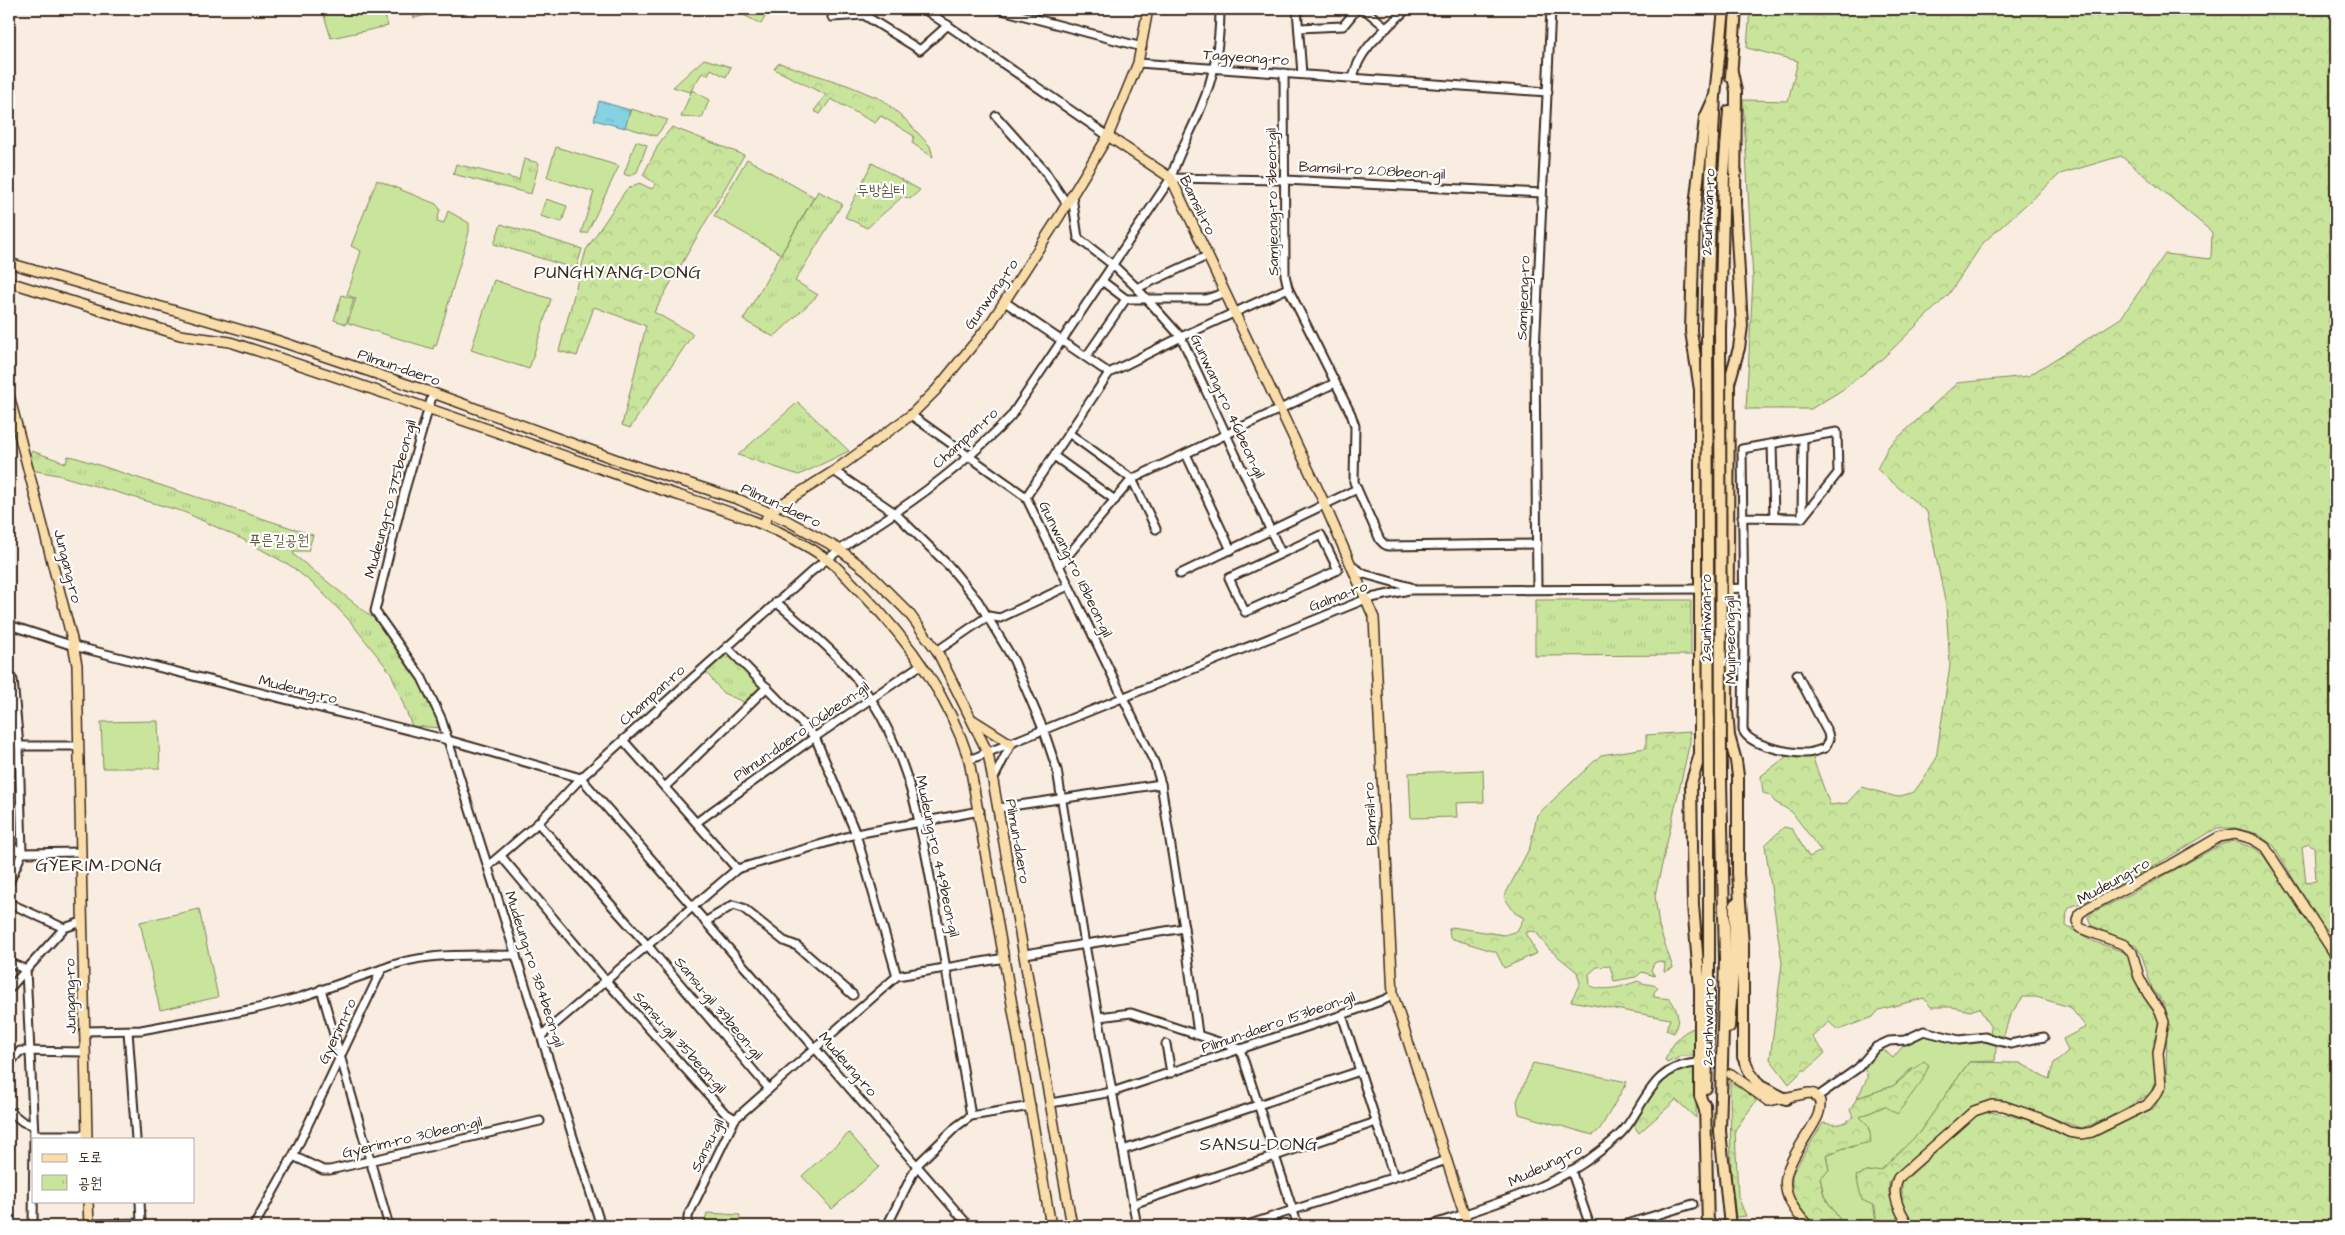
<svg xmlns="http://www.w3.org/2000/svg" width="2345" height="1235" viewBox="0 0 2345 1235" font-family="'Architects Daughter','Poor Story',sans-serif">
<defs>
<pattern id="forest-crowns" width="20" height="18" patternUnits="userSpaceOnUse" patternTransform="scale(1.25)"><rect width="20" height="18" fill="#c9e59c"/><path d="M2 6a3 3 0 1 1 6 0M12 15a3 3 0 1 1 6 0" fill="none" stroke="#aec586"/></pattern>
<pattern id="park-tufts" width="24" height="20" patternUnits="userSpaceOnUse" patternTransform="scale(1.25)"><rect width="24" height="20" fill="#c9e59c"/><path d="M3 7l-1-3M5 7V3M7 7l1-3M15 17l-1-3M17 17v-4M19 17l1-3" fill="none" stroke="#aec586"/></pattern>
<pattern id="water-ripples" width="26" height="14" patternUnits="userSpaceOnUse" patternTransform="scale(1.25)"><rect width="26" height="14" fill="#85d2e4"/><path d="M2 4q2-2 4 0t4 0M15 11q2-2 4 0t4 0" fill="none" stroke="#74b4c3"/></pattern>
</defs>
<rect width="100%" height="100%" fill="#f9ece1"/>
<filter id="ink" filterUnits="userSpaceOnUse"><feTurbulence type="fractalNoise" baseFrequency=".02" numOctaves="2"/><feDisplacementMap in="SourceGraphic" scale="10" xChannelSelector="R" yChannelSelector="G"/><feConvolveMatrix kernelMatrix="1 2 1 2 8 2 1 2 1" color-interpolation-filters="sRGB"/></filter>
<g filter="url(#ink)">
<g fill="#c9e59c" stroke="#82885d">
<path d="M322,9H383L388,26L331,38Z"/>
<path d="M390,9H451L414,18L412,12L392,15Z"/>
<path d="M732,9H770L761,24Z"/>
<path d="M692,90L709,100L702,118L681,117Z"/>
<path d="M631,109L668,120L656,136L625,127Z"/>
<path d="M636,141L647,145L637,172L629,176L624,174Z"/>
<path d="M556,147L619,166L587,233H581L594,192L547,177Z"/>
<path d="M747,159L814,197L781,254L714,216Z"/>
<path d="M377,180L436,204L440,209L437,221L444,223L448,211L469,223V232L436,346L434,345L433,349L348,323L356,298L347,295L361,251L351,246Z"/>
<path d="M546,199L567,206L562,222L540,216Z"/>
<path d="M494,280L551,299L529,369L471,350Z"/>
<path d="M342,295L354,299L346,324L334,320Z"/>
<path d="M158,721L160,768H103L101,722Z"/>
<path d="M1483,770L1484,802L1456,803L1457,817L1411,818L1409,773Z"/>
<path d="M199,909L218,997L160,1010L140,922Z"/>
<path d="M1925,1033L1992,1040L2006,1044L2005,1046L1996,1047L1995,1061L1969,1062L1919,1133L1881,1171L1867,1172L1877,1226H1844L1824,1196L1820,1178L1829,1170L1826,1155L1844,1148L1853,1147L1860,1117L1885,1106L1913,1067L1893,1086L1857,1098L1867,1079V1073L1862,1068L1876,1050L1882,1048L1893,1058L1907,1041Z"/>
<path d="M1533,1063L1627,1082L1600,1129L1593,1135L1519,1114L1517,1101Z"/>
<path d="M849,1133L879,1167L832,1209L802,1176Z"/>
<path d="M707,1213L740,1215L739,1226H704Z"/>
</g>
<g fill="url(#forest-crowns)" stroke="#82885d" fill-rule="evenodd">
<path d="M1750,9H2336V951L2274,846L2258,834L2235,828H2217L2156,865L2086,901L2070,907L2067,912L2066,926L2095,942L2124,952L2130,959L2137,984L2159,1020L2154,1049L2157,1077L2150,1094L2105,1120L2081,1128L2002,1100L1987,1101L1970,1107L1889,1181V1193L1902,1226H1877L1875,1206L1862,1200L1856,1176L1867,1172L1881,1170L1919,1133L1969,1062L2020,1063L2049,1079L2054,1063L2068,1051L2063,1039L2086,1027L2070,1007L2036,997H2023L2010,1015L2004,1035L1997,1038L1991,1036L1990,1026L1979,1008L1970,1011L1952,1007H1931L1924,998L1879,1010L1873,1017L1838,1030L1829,1022L1812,1037L1825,1053L1807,1070H1803L1789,1084L1770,1059L1782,963L1765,845L1784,827L1792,829L1809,857L1821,851L1792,812L1775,802L1770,795L1763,793L1761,776L1791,753L1812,756L1830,805L1847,803L1862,787L1897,797L1914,792L1924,778L1936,759L1950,665L1946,606L1927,512L1877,469L1888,447L1957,383L2028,376L2121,318L2165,254L2211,259L2212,232L2121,156L2060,174L1983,243L1949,294L1882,359L1842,390L1811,409H1746L1753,280L1743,100L1788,101L1798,61L1747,48ZM2308,843L2314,847L2316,881L2306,883L2302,847Z"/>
<path d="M704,59L731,67L726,77L711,69L708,75L702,73L690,92L673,87Z"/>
<path d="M779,63L847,85L883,100L904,118L930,146L933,157L912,143L914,136L881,116L875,123L831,99L820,114L814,111L826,95L774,69Z"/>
<path d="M672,127L744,155L654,312L693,334L630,428L622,425L646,326L594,307L577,356L559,351L586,250L626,190L639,183L652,189L656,184L643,175L660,142Z"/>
<path d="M1690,732V742L1655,895L1659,927L1673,968L1664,972L1665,963L1659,961L1654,963L1651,970L1655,976L1642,972L1636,977L1614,981L1610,966L1597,967L1589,974L1590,986C1607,992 1621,987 1638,981C1644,985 1653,983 1658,988L1654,992V997L1670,999C1679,1012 1680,1018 1674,1033L1666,1030L1670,1019L1571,1001L1580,983L1577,972L1549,949L1536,932L1531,931L1525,933L1537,953L1504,968L1496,952L1450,938L1449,929L1452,927L1504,935L1517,931L1524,918L1515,913L1504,897L1530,847L1537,815L1601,755L1646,748V735Z"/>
<path d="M2233,841L2254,848L2263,855L2336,964V1226H1913L1902,1203V1183L1978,1114L1989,1112L2012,1116L2035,1121L2071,1138H2086L2154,1108L2166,1086L2167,1015L2164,1004L2152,988L2142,956L2136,945L2091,925L2088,917L2091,913L2127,896L2220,845Z"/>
<path d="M1696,1027L1697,1056H1682L1667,1063L1665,1060C1673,1044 1678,1033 1696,1027Z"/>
<path d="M1924,1061L1929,1065L1922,1081L1897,1114L1885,1106L1860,1117L1869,1126L1871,1142L1844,1148L1826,1155L1829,1170L1820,1178L1824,1196L1844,1226H1817L1792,1203V1174L1823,1123C1835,1125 1843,1126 1853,1117L1850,1110L1857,1098L1893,1086Z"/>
<path d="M1685,1066L1697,1067L1696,1118L1676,1100L1639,1133L1634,1126C1650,1097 1655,1084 1685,1066Z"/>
<path d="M1730,1078L1751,1093L1756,1101L1735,1130L1738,1197L1746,1216L1736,1217L1731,1180Z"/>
</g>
<g fill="url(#park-tufts)" stroke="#82885d">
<path d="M524,159L539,163L531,194L453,174L456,164L519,180Z"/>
<path d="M872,163L920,190L910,199L903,196L867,228L845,217Z"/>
<path d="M818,191L842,204L795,281L818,295L774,337L743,320Z"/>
<path d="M501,224L582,249L576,269L494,244Z"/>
<path d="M798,402L849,451L799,475L738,455Z"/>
<path d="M32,451L66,463L68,456L74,457L313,535L308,551H293L294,555L378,622L423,683L443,728L412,726L391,673L349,620L317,587L291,566L244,540L184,512L58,475L31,470L29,456Z"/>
<path d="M1535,600H1691V655L1535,656Z"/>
<path d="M728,651L762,687L746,703L723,693L706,672Z"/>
</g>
<path fill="url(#water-ripples)" stroke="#678f95" d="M599,101L630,110L625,128L594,120Z"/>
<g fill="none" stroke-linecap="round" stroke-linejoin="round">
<path stroke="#d3c5ba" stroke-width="9" stroke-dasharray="9 4.5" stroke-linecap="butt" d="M1702,1063L1719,1065L1731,1074"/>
<g stroke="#3b2a1e" stroke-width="11">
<g id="minor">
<path d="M924,9L1108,136"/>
<path d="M998,9L1142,47"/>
<path d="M1297,9L1302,74"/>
<path d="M1364,9L1387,28"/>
<path d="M832,17L864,15L920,50L948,25"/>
<path d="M1299,28L1343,26L1357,9"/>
<path d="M1138,63L1548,92"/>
<path d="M1284,73L1285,275L1288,288L1351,414L1355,426L1354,482L1380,540L1384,544L1388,546L1537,544"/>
<path d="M1353,78C1359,48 1386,29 1407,9"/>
<path d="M996,116L1044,170L1067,204"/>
<path d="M1171,178L1285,180L1542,193"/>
<path d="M1072,196L1078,238L1113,265L1137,288L1181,337L1281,553"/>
<path d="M1102,281L1126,299H1206L1224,293"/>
<path d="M1137,288L1207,256"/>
<path d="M1005,302L1109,373"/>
<path d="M1086,357L1126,299"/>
<path d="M433,393L404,493L375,611L422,678L441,718L601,1226"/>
<path d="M911,415L1026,497L1155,764L1161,784L1184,928L1198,1034"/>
<path d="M1070,434L1132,479L1156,529"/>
<path d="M1772,444L1774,517"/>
<path d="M1186,454L1231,550"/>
<path d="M1054,456L1115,500"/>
<path d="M834,471L895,513L950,567L978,601L1014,661L1044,731L1057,770L1085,945L1137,1226"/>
<path d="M1026,497L1109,373L1181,337L1288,288"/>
<path d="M1742,517L1802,518L1838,473L1837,432L1742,449L1744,627L1743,730C1749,746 1790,753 1806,753C1812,753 1819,750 1825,748L1829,739L1828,733L1797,674"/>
<path d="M1802,517L1803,439"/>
<path d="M1321,535L1338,570L1245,612L1229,578Z"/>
<path d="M1059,566L1132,479L1335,383"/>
<path d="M1352,566L1364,574L1411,587"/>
<path d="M1180,574L1357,489"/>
<path d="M1537,589L1535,351L1551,9"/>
<path d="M1725,589L1743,588"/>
<path d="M776,602C811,632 846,660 871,699C912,764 923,836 936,911C948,979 959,1047 971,1116"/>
<path d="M9,625L74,646L448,740L581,778L969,1226"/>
<path d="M727,647L815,737L856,834L897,976"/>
<path d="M937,651L988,616L1000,618L1068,586"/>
<path d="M9,679L13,680L19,746L22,853L9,883"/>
<path d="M623,740L737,869"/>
<path d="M9,743L19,746H78"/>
<path d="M969,760L1366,599L1409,590L1704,589"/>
<path d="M993,780L1011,744"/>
<path d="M665,787L767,687"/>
<path d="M998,808L1161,784"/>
<path d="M697,822L815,737L922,664"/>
<path d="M538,823L648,946L769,1089"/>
<path d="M9,845L22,853L81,852"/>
<path d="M501,856L607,982L724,1112L735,1119"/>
<path d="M488,866L538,823L581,778L812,571C837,550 865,533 893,514C933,487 978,451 1011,416L1171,178C1178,153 1192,131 1201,107C1214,77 1220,41 1220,9"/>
<path d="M9,903L64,928"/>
<path d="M705,922L733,905L743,908L784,941L797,946L853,995"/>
<path d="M1025,954L1184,928"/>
<path d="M9,962L26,970L34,1135L33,1226"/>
<path d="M9,989L64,928L82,922"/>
<path d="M321,989L389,1226"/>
<path d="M1342,1015L1394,1177"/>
<path d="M1099,1017L1131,1013L1240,1049L1298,1226"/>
<path d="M84,1031L141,1030L254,1009L301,997L382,969"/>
<path d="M128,1031L136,1139"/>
<path d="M542,1035L737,869L856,834L980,811"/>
<path d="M1166,1044L1171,1073"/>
<path d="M9,1064L20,1051L84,1052"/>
<path d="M1817,1097L1858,1068L1876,1047L1889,1041L1905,1040L1924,1031L1959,1040L1985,1037L2010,1044L2044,1037"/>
<path d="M1051,1103L1112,1092L1342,1015L1386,999L1393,995"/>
<path d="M9,1111L23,1122L32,1125"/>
<path d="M34,1135H86"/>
<path d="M1123,1150L1360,1071"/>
<path d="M293,1156L323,1170H330L540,1121"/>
<path d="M1571,1170L1590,1226"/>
<path d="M140,1201L141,1223"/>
<path d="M1133,1204L1376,1122"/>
<path d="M89,1224L141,1223V1226"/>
<path d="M254,1226L293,1156L382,969C424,951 471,956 516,955"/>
<path d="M688,1226V1216L735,1119L897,976L1005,958"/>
<path d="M887,1226L917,1165L957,1126L971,1116L1031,1106"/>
<path d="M1244,1226L1447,1160"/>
<path d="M1428,1226C1479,1209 1554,1188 1596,1154C1607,1146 1619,1137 1627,1126C1648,1096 1655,1067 1696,1063"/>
<path d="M1620,1226L1693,1204"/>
</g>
</g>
<g stroke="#3b2a1e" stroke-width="12">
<g id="major">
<path d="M1108,136L1171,178L1321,496L1374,618L1393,995L1468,1226"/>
<path d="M9,263L276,340L433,393L623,462L740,500L786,520L839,549L867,571L908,612L937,651L988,753L1072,1226"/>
<path d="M9,282L180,335L230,342C364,385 497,432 630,479C696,503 768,518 827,559C839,568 849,580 859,590C907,638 948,695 969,760L1051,1226"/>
<path d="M9,395L72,639L77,665L87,1139"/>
<path d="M764,524L769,512L834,471L911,415L936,390L990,324L1059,217L1108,136L1138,63L1148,9"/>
<path d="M973,720L1011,744"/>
<path d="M1731,1074L1768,1101L1809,1093L1814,1094L1820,1101C1821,1113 1816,1120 1810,1130C1784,1172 1772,1186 1808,1226"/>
<path d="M88,1201L89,1226"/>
<path d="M1909,1226C1900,1211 1890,1195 1898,1178L1974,1111L1992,1105L2004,1106L2042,1119L2069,1132L2081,1134L2092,1132L2147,1105L2157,1093L2161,1085L2158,1053L2164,1022L2160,1011L2148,994L2139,977L2132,952L2125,945L2080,928L2077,921L2079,914L2087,908L2171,865L2219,837L2235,834L2253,839L2265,847L2336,956"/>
</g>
</g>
<g stroke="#3b2a1e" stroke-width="14">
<g id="highway">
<path d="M1732,72L1736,91L1735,202L1742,326L1739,348L1729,383L1727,710L1729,736L1736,761L1738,776V873L1743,945V1057L1750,1073L1760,1086L1786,1099"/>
<path d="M1731,77L1736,9"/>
<path d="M1707,330L1711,173L1715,96L1724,9"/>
<path d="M1720,330L1724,173L1729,111"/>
<path d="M1712,485L1716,618"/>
<path d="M1721,780L1725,960L1720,1131L1730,1226"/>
<path d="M1729,1027L1734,962L1735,904"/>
<path d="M1706,1088L1709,1002V779"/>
<path d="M1705,1105L1708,1226"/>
<path d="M1705,1110L1700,1096V989L1693,905L1691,784L1700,754V390L1691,331L1694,215L1705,118L1715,96"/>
</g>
</g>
<use href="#minor" stroke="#fff" stroke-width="7"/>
<use href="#major" stroke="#f9deab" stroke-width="9"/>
<use href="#highway" stroke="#f9deab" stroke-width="10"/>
<g stroke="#3b2a1e" stroke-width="14" stroke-linecap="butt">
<g id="highway-bridge">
<path d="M1707,330L1709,779"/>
<path d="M1720,330L1721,780"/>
</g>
</g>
<use href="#highway-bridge" stroke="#f9deab" stroke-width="10"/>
</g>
</g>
<g text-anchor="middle" stroke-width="4.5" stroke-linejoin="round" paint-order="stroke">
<g font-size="15" fill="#3b2a1e" stroke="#fff">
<text transform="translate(1246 57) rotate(4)" y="5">Tagyeong-ro</text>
<text transform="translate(1372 170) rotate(3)" y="5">Bamsil-ro 208beon-gil</text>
<text transform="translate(1272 202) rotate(-91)" y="5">Samjeong-ro 3beon-gil</text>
<text transform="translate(1198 205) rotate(64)" y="5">Bamsil-ro</text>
<text transform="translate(1708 212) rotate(-88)" y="5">2sunhwan-ro</text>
<text transform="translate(991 294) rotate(-55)" y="5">Gunwang-ro</text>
<text transform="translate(1523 298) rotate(-88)" y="5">Samjeong-ro</text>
<text transform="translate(399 367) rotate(19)" y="5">Pilmun-daero</text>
<text transform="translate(1228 406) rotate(65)" y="5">Gunwang-ro 46beon-gil</text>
<text transform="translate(965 438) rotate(-42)" y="5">Champan-ro</text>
<text transform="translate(390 499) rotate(-75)" y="5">Mudeung-ro 375beon-gil</text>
<text transform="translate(781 505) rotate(25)" y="5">Pilmun-daero</text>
<text transform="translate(68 566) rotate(76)" y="5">Jungang-ro</text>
<text transform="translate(1076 569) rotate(64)" y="5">Gunwang-ro 18beon-gil</text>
<text transform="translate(1338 596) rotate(-21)" y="5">Galma-ro</text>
<text transform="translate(1706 618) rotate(-90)" y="5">2sunhwan-ro</text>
<text transform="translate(1730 640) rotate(-91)" y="5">Mujinseong-gil</text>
<text transform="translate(298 689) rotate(14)" y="5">Mudeung-ro</text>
<text transform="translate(652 695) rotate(-42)" y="5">Champan-ro</text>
<text transform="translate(801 731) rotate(-35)" y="5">Pilmun-daero 106beon-gil</text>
<text transform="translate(1370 814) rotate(-93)" y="5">Bamsil-ro</text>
<text transform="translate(1018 841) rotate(80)" y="5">Pilmun-daero</text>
<text transform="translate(938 856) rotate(78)" y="5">Mudeung-ro 449beon-gil</text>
<text transform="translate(2113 881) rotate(-29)" y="5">Mudeung-ro</text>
<text transform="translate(535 969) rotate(72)" y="5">Mudeung-ro 384beon-gil</text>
<text transform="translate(70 996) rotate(-91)" y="5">Jungang-ro</text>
<text transform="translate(719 1008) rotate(50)" y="5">Sansu-gil 39beon-gil</text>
<text transform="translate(1278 1022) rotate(-19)" y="5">Pilmun-daero 153beon-gil</text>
<text transform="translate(1708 1022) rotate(-89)" y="5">2sunhwan-ro</text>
<text transform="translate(337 1031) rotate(-65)" y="5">Gyerim-ro</text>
<text transform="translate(680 1042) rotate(48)" y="5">Sansu-gil 35beon-gil</text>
<text transform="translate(848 1064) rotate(49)" y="5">Mudeung-ro</text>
<text transform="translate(412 1137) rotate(-13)" y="5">Gyerim-ro 30beon-gil</text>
<text transform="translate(707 1145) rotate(-64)" y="5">Sansu-gil</text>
<text transform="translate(1545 1165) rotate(-26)" y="5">Mudeung-ro</text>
</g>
<g font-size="15" fill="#5e593e" stroke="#fff">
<text x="881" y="195">두방쉼터</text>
<text x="279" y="545">푸른길공원</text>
</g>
<g font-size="18" letter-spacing="1" fill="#3b2a1e" stroke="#fff">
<text x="618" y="278">PUNGHYANG-DONG</text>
<text x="99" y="871">GYERIM-DONG</text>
<text x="1259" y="1150">SANSU-DONG</text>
</g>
</g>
<rect width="2345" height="1235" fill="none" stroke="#fff" stroke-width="30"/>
<rect x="15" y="15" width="2315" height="1205" fill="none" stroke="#3b2a1e" stroke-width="2" filter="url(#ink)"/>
<rect x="32" y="1138" width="162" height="65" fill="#ffffff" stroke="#b1aaa5"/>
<rect x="42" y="1154" width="25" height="8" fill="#f9deab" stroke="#b1aaa5"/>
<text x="78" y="1162" font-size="15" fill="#3b2a1e">도로</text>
<rect x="42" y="1175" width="25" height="15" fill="url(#park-tufts)" stroke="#b1aaa5"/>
<text x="78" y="1188" font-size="15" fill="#3b2a1e">공원</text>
</svg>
